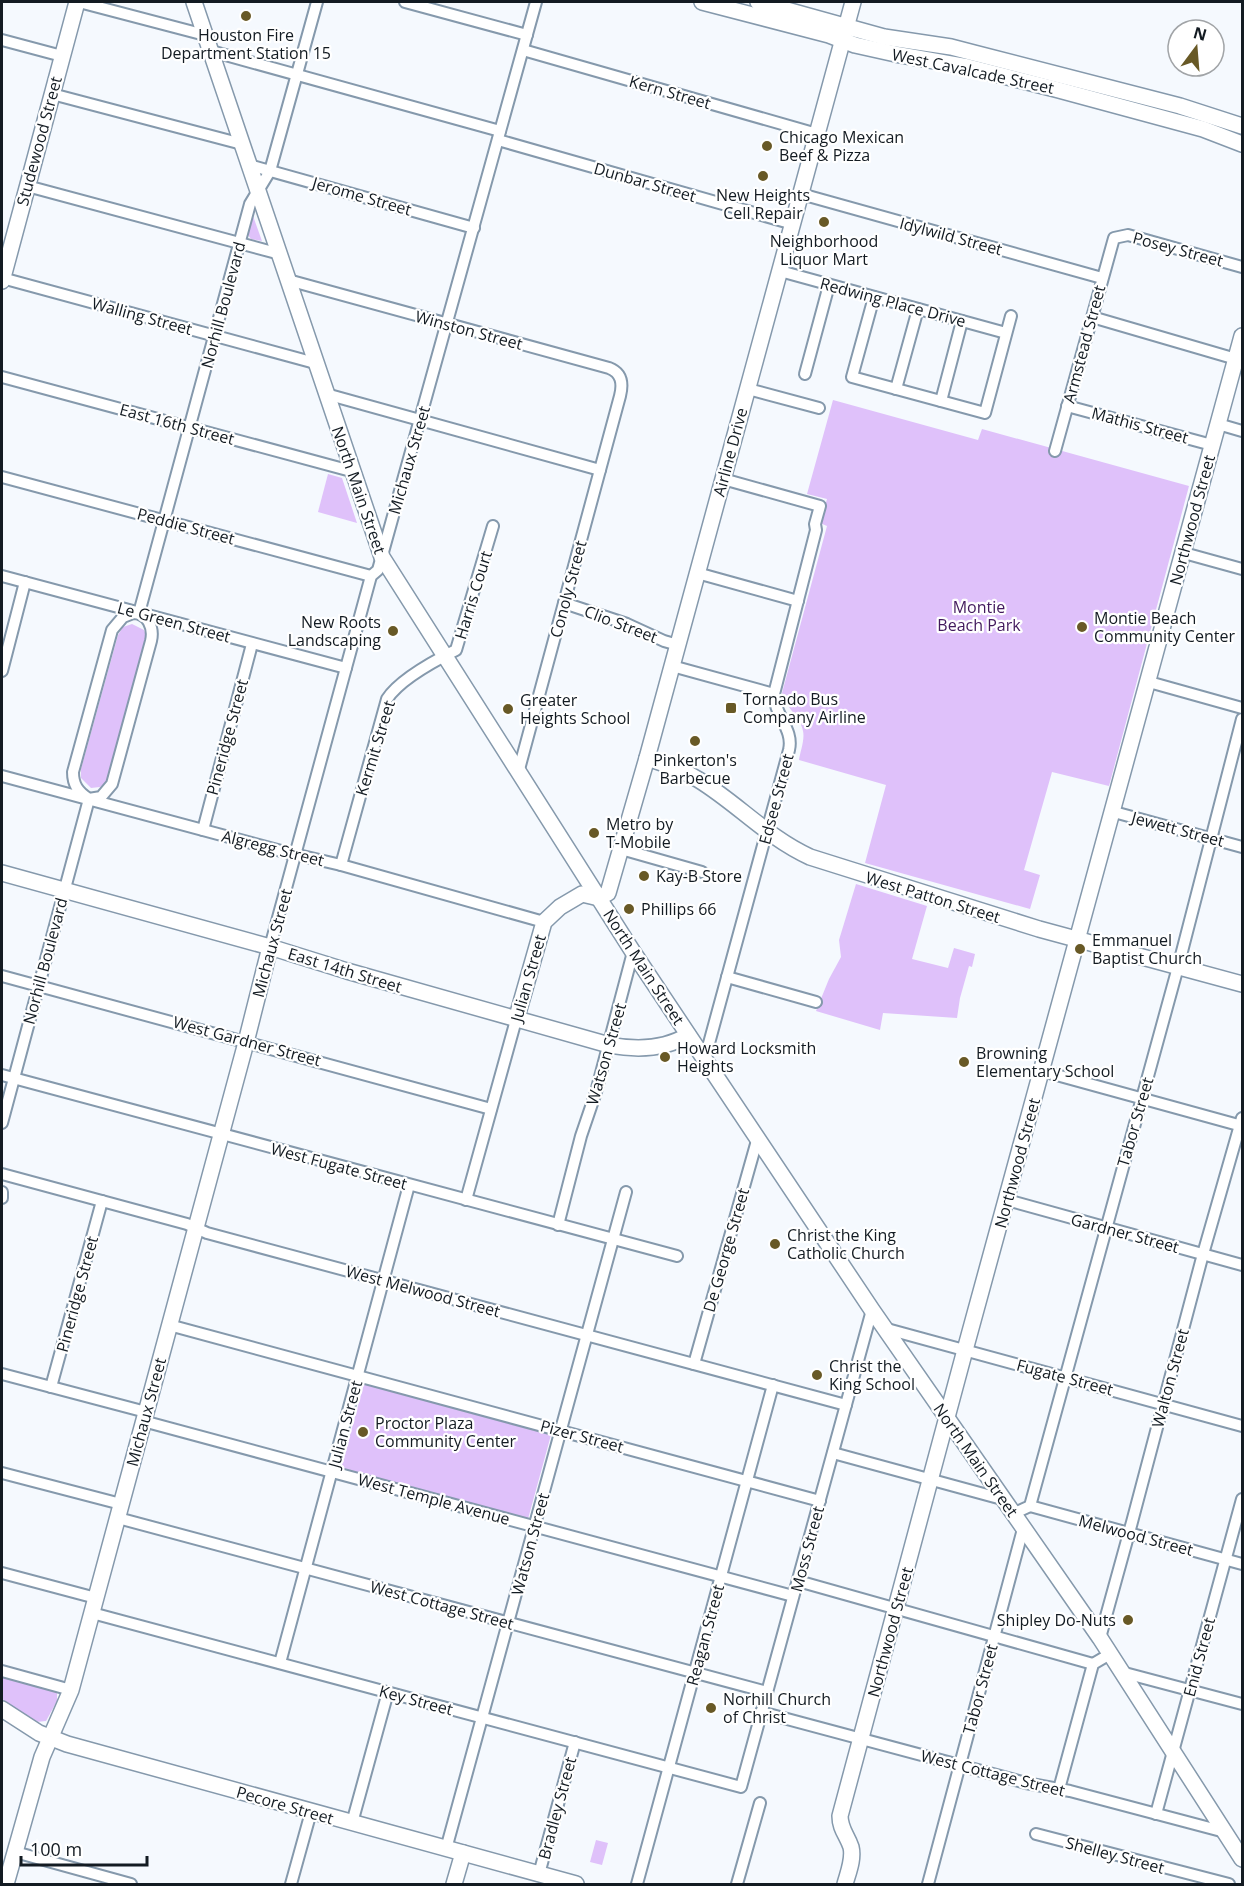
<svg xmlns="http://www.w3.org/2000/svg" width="1244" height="1886" viewBox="0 0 1244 1886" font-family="'Open Sans',sans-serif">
<rect width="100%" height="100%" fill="#f5f9fe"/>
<g fill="#dfc1fa">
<path d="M253,216L262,241L251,239L248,235Z"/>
<path d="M833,400L978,440L982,429L1189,486L1109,786L1052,772L1024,870L1040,875L1030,909L865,863L886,785L799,760C800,752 805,740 803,731C801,718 786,708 782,693L827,526L820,523L827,499L807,494Z"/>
<path d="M328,474L342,478L357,523L318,512Z"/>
<path d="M132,624L144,630L147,638L108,782L100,787L91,788L81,778V769L118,635L123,627Z"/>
<path d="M856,884L927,906L912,959L948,968L954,948L975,954L972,967L969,966L960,998L957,1018L883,1013L880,1030L816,1011L829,979L841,957L839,940Z"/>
<path d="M364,1384L551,1435L528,1519L341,1468Z"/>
<path d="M2,1675L54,1689L57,1692V1701L46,1721L36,1722L2,1699Z"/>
<path d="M596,1840L608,1843L602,1865L590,1862Z"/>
</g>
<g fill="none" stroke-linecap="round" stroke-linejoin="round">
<g stroke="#8599ac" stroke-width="14">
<g id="street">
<path d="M79,2L205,35"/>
<path d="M405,2L527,35"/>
<path d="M2,40L62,56"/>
<path d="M523,50L817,134"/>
<path d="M211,51L500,131"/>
<path d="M52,94L242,144"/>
<path d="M498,140L793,224"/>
<path d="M249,165L474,228"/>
<path d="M27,186L280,254"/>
<path d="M801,194L1102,278"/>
<path d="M780,271L1006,333"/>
<path d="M2,278L315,363"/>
<path d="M288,280L609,368C622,373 623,384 620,396L518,773"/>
<path d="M874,297L852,377L985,413L1011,316"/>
<path d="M1092,317L1236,359"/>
<path d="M805,374L829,285"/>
<path d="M2,377L351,471"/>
<path d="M748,389L819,408"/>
<path d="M896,389L918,309"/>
<path d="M326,394L600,470"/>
<path d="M941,401L962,321"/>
<path d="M1067,406L1212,445"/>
<path d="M1218,424L1242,431"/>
<path d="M1055,451L1114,238L1128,235L1242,267"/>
<path d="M2,477L371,576"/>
<path d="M1184,553L1242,569"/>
<path d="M697,573L798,601"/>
<path d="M2,576L346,668"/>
<path d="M564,603L627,624L664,641L678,645"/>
<path d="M133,613C148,613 154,628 151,641L112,784L101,797L89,799C78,792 73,785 73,772L112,630L123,617Z"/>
<path d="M139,613L250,204L270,171L317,2"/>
<path d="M672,666L774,694"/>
<path d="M2,671L25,582"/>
<path d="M1149,682L1242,708"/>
<path d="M2,776L285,852L341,865L544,922"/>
<path d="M1114,812L1242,847"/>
<path d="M203,830L252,644"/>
<path d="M621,849L702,872"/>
<path d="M341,865L387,699C400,679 434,661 456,650L493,526"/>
<path d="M270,947L371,576L378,570L536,2"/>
<path d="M2,976L491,1109"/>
<path d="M727,977L816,1002"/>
<path d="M705,1058L789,750C794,729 774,715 774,694L816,530L815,524L820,506L723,479"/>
<path d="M1042,1071L1242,1126"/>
<path d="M2,1075L677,1256"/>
<path d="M2,1123L89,799"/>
<path d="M2,1174L187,1224L207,1233L846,1405"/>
<path d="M2,1192V1198"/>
<path d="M466,1200L516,1020"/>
<path d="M1007,1200L1242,1265"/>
<path d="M558,1225L581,1136L596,1092L633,952"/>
<path d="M169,1325L820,1501"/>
<path d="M887,1329L1242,1426"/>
<path d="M694,1364L758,1137"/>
<path d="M2,1374L146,1412"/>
<path d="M51,1387L102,1201"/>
<path d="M143,1421L793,1596"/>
<path d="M833,1453L1002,1499"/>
<path d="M2,1473L121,1504"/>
<path d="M1030,1506L1242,1564"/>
<path d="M1013,1514L1030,1506L1178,967L1242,719"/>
<path d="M118,1518L767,1692"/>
<path d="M2,1573L96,1598"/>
<path d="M798,1581L1093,1664"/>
<path d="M92,1613L741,1787L872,1310"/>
<path d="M1100,1638L1132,1522L1203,1254L1242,1118"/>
<path d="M280,1663L409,1185"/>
<path d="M2,1671L71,1690"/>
<path d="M1121,1672L1242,1704"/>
<path d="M761,1712L1026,1783L1070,1791L1225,1832"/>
<path d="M1059,1789L1093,1664L1110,1654"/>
<path d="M1156,1814L1242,1499"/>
<path d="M352,1823L388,1692"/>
<path d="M1036,1834L1229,1884"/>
<path d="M446,1849L626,1192"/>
<path d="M15,1852L131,1884"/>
<path d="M539,1874L575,1742"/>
<path d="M291,1884L311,1812"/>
<path d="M637,1884L773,1385"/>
<path d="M737,1884L760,1803"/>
<path d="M928,1884L1023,1529"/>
</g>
</g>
<g stroke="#8599ac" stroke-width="18">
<g id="secondary">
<path d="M194,2L382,557L633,952L872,1310L1100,1638L1242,1859"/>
<path d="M702,2L829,35L855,45L900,55L968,67L1055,89L1203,129L1242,144"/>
<path d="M758,2L884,37L951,47L974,53L1180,106L1242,126"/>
<path d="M2,281L77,2"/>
<path d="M647,758C665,764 683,770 699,780C738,804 768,838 810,857L1039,929L1242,984"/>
<path d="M2,873L270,947L347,971L609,1045C636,1050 664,1050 688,1035"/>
<path d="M599,898L608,893L647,758L853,2"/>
<path d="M516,1020L544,922L560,907L582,894L599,898"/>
<path d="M2,1709L39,1733L67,1744L576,1884"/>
<path d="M6,1884L42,1757L71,1690L244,1050L270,947"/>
<path d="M454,1884L463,1853"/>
<path d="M845,1884C848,1873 854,1859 851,1847C847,1835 840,1829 840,1816L965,1350L1242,336"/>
</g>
</g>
<use href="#street" stroke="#fff" stroke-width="10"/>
<use href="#secondary" stroke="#fff" stroke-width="15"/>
</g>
<g fill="#685926" stroke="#fff" stroke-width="2">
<circle cx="246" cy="16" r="6"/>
<circle cx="767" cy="146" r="6"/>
<circle cx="763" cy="176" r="6"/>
<circle cx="824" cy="222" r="6"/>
<circle cx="1082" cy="627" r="6"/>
<circle cx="393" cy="631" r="6"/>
<rect x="725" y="702" width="12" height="12" rx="3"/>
<circle cx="508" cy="709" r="6"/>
<circle cx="695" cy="741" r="6"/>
<circle cx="594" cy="833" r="6"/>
<circle cx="644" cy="876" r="6"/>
<circle cx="629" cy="909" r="6"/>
<circle cx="1080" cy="949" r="6"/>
<circle cx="665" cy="1057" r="6"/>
<circle cx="964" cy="1062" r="6"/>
<circle cx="775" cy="1244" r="6"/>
<circle cx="817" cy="1375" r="6"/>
<circle cx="363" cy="1432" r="6"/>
<circle cx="1128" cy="1620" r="6"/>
<circle cx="711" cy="1708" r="6"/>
</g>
<g text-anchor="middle" stroke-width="4.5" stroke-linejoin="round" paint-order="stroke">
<g font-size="16" fill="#131b22" stroke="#fff" text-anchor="start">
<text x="246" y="41" text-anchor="middle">Houston Fire<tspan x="246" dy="18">Department Station 15</tspan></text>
<text x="779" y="143">Chicago Mexican<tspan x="779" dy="18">Beef &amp; Pizza</tspan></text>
<text x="763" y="201" text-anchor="middle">New Heights<tspan x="763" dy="18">Cell Repair</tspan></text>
<text x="824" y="247" text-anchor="middle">Neighborhood<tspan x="824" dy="18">Liquor Mart</tspan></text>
<text x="1094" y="624">Montie Beach<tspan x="1094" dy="18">Community Center</tspan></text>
<text x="381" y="628" text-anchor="end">New Roots<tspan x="381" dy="18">Landscaping</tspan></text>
<text x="743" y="705">Tornado Bus<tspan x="743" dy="18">Company Airline</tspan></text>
<text x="520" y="706">Greater<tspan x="520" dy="18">Heights School</tspan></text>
<text x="695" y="766" text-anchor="middle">Pinkerton's<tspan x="695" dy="18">Barbecue</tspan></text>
<text x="606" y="830">Metro by<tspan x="606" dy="18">T-Mobile</tspan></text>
<text x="656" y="882">Kay-B Store</text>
<text x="641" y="915">Phillips 66</text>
<text x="1092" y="946">Emmanuel<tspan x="1092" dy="18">Baptist Church</tspan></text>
<text x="677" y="1054">Howard Locksmith<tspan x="677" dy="18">Heights</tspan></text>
<text x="976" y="1059">Browning<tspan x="976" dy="18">Elementary School</tspan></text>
<text x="787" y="1241">Christ the King<tspan x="787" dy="18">Catholic Church</tspan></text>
<text x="829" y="1372">Christ the<tspan x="829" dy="18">King School</tspan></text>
<text x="375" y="1429">Proctor Plaza<tspan x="375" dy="18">Community Center</tspan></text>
<text x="1116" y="1626" text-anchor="end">Shipley Do-Nuts</text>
<text x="723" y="1705">Norhill Church<tspan x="723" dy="18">of Christ</tspan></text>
</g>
<g font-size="16" fill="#131b22" stroke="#fff">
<text transform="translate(973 71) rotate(12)" y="6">West Cavalcade Street</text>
<text transform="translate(670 92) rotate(16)" y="6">Kern Street</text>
<text transform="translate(39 141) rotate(-75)" y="6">Studewood Street</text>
<text transform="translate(645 182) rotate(16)" y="6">Dunbar Street</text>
<text transform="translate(362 196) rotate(16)" y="6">Jerome Street</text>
<text transform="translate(951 236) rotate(15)" y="6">Idylwild Street</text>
<text transform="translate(1178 249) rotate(15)" y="6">Posey Street</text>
<text transform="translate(893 302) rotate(15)" y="6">Redwing Place Drive</text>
<text transform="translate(223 305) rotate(-75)" y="6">Norhill Boulevard</text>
<text transform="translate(142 316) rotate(15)" y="6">Walling Street</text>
<text transform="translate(469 330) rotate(15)" y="6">Winston Street</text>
<text transform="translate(1084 344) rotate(-75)" y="6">Armstead Street</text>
<text transform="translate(177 424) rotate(15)" y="6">East 16th Street</text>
<text transform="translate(1140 425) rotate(15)" y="6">Mathis Street</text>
<text transform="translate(730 452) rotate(-75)" y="6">Airline Drive</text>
<text transform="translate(409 460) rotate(-74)" y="6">Michaux Street</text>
<text transform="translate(359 490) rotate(71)" y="6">North Main Street</text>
<text transform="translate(1192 520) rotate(-75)" y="6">Northwood Street</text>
<text transform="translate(186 526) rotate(15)" y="6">Peddie Street</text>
<text transform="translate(568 589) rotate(-75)" y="6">Conoly Street</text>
<text transform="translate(473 595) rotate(-73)" y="6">Harris Court</text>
<text transform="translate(174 622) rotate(15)" y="6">Le Green Street</text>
<text transform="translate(621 624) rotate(21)" y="6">Clio Street</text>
<text transform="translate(227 737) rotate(-75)" y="6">Pineridge Street</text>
<text transform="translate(375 748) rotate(-73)" y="6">Kermit Street</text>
<text transform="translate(776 799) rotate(-75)" y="6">Edsee Street</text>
<text transform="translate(1178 829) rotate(15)" y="6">Jewett Street</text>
<text transform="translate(273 848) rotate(14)" y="6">Algregg Street</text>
<text transform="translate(933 897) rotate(17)" y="6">West Patton Street</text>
<text transform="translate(272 943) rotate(-75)" y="6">Michaux Street</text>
<text transform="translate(45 961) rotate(-75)" y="6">Norhill Boulevard</text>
<text transform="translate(644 967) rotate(57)" y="6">North Main Street</text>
<text transform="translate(345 970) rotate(17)" y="6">East 14th Street</text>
<text transform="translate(528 978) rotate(-74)" y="6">Julian Street</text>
<text transform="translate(247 1041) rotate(15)" y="6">West Gardner Street</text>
<text transform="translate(606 1054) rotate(-74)" y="6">Watson Street</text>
<text transform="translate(1135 1122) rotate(-74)" y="6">Tabor Street</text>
<text transform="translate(1017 1163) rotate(-75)" y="6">Northwood Street</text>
<text transform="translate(339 1166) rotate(15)" y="6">West Fugate Street</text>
<text transform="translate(1125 1233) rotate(15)" y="6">Gardner Street</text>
<text transform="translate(726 1250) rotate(-74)" y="6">De George Street</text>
<text transform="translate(423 1291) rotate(15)" y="6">West Melwood Street</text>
<text transform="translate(77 1294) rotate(-75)" y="6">Pineridge Street</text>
<text transform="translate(1065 1377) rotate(15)" y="6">Fugate Street</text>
<text transform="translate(1170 1378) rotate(-75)" y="6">Walton Street</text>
<text transform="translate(146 1412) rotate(-75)" y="6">Michaux Street</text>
<text transform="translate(345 1424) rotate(-75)" y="6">Julian Street</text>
<text transform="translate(582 1436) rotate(15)" y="6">Pizer Street</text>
<text transform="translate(976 1460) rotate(55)" y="6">North Main Street</text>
<text transform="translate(434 1499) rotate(15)" y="6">West Temple Avenue</text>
<text transform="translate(1136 1535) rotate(15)" y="6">Melwood Street</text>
<text transform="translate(530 1544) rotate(-75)" y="6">Watson Street</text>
<text transform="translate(807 1549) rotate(-75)" y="6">Moss Street</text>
<text transform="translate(442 1605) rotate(15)" y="6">West Cottage Street</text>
<text transform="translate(890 1632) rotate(-75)" y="6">Northwood Street</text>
<text transform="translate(705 1635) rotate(-75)" y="6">Reagan Street</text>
<text transform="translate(1199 1657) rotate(-75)" y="6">Enid Street</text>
<text transform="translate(980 1689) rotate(-75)" y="6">Tabor Street</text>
<text transform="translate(416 1700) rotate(15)" y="6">Key Street</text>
<text transform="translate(993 1773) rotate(14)" y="6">West Cottage Street</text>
<text transform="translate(285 1805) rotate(16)" y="6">Pecore Street</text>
<text transform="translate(557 1808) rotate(-75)" y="6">Bradley Street</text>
<text transform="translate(1115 1855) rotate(15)" y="6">Shelley Street</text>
</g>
<g font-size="16" fill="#42195d" stroke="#fff">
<text x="979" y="613">Montie<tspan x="979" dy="18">Beach Park</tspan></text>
</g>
</g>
<rect width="1244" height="1886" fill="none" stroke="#131b22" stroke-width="6"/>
<g transform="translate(1196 48) rotate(16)"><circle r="28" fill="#ffffff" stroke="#a1a4a7" stroke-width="1.5"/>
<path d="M0-4.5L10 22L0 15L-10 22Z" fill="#685926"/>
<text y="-9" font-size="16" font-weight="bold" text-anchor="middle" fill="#131b22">N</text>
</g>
<path d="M21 1856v9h126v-9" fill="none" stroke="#131b22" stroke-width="3"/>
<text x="30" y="1856" font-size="18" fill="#131b22" stroke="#ffffff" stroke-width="4.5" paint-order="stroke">100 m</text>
</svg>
